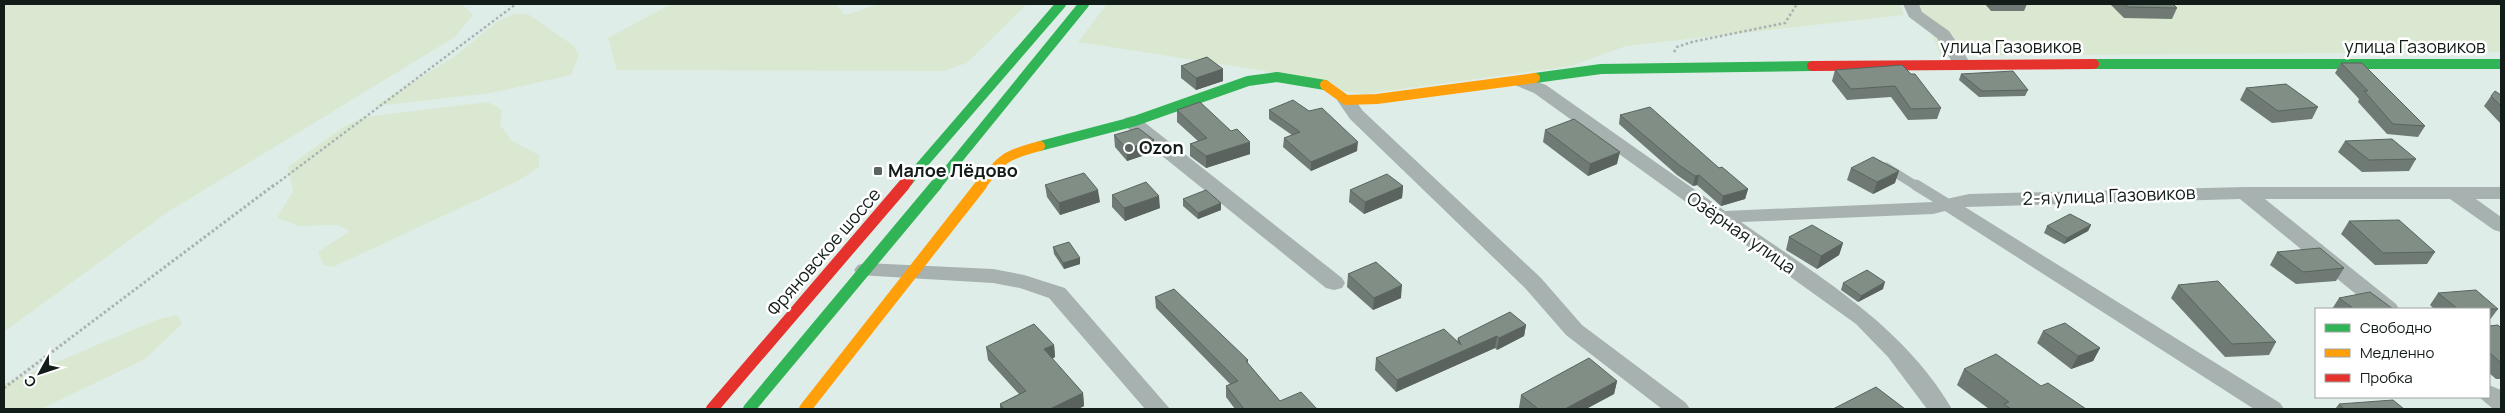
<svg xmlns="http://www.w3.org/2000/svg" width="2505" height="413" viewBox="0 0 2505 413" font-family="Manrope,sans-serif">
<rect width="100%" height="100%" fill="#dfede8"/>
<g fill="#dae8d1">
<path d="M4,4H462L473,15L455,37L168,212L4,332Z"/>
<path d="M671,4H836L845,15L880,4H1027L967,63L943,71L617,70L608,38Z"/>
<path d="M1107,4H1900L1904,15L1626,46L1571,66L1365,94L1308,86L1265,71L1078,42Z"/>
<path d="M1919,4H2501V52L1941,56Z"/>
<path d="M515,14H528L574,46L579,55L571,75L491,93L375,106L455,56L498,21Z"/>
<path d="M488,102L502,110L500,125L512,141L539,155V167L518,181L333,267L324,265L318,252L350,231L337,225L299,226L277,218L293,191L288,167L343,127L365,117Z"/>
<path d="M177,315L182,324L145,359L41,409H4V384L159,319Z"/>
</g>
<g fill="none" stroke-linecap="round" stroke-linejoin="round">
<g stroke="#a8b2b1" stroke-width="2.5" stroke-dasharray="2.5 2.5" stroke-linecap="butt">
<path d="M1674,52L1677,47L1692,42L1785,23L1797,4"/>
<path d="M272,187L516,4"/>
</g>
<path stroke="#a8b2b1" stroke-width="3" stroke-dasharray="2.5 2.5" stroke-linecap="butt" d="M4,388L274,185"/>
<path stroke="#a6b1b0" stroke-width="9" d="M1886,167L1918,187"/>
<path stroke="#a6b1b0" stroke-width="11" d="M1916,185L1947,204"/>
<g fill="#a6b1b0" fill-rule="evenodd">
<path d="M1903,4H1919L1922,12L1949,31L1971,64L1968,68H1956L1937,38L1909,17Z"/>
<path d="M1521,76L1546,85L1725,211L1933,202L1969,194L2245,187H2501V199H2476L2501,217V232L2494,230L2450,199H2265L2396,304L2399,309H2374L2240,199L1965,207L2280,403L2284,409H2254L1945,211L1933,214L1741,222C1818,276 1903,325 1952,409H1927L1888,357L1856,324L1534,93L1515,85L1512,81L1515,77Z"/>
<path d="M1346,95L1352,96L1363,111L1541,278L1582,325L1686,403L1690,409H1662L1566,335L1525,288L1350,119L1337,100L1340,96Z"/>
<path d="M1132,116L1139,118L1342,278L1345,283L1342,288L1334,290L1326,288L1125,126L1123,122L1125,118Z"/>
<path d="M865,263L993,269L1024,275L1065,288L1170,409H1145L1049,298L1020,288L993,283L858,275L854,270L858,265Z"/>
<path d="M2489,385L2501,390V409H2493L2479,397H2489Z"/>
</g>
<g stroke="#30b455" stroke-width="10">
<path d="M2094,64H2501"/>
<path d="M1535,78L1601,69L1812,66"/>
<path d="M1040,146L1132,122L1248,81L1277,77L1325,85"/>
<path d="M908,181L1061,4"/>
<path d="M935,187L1084,4"/>
</g>
<path stroke="#30b455" stroke-width="12" d="M749,409L936,185"/>
<g stroke="#ff9f0a" stroke-width="10">
<path d="M1325,85L1346,100L1377,99L1535,78"/>
<path d="M980,187C1002,158 1005,155 1040,146"/>
</g>
<path stroke="#ff9f0a" stroke-width="12" d="M805,409L981,185"/>
<g stroke="#e5322d" stroke-width="10">
<path d="M1812,66L2094,64"/>
<path d="M903,187L908,181"/>
</g>
<path stroke="#e5322d" stroke-width="12" d="M712,409L904,185"/>
</g>
<g fill="#6e7a73">
<path d="M1985,4H2027L2024,11H1991Z"/>
<path d="M2110,4H2173L2177,8L2172,19L2124,18Z"/>
<path d="M2341,63L2425,126L2418,137L2387,134L2358,102L2359,99L2335,73Z"/>
<path d="M1902,65L1941,108L1937,119L1908,120L1891,97L1847,100L1832,81L1835,70Z"/>
<path d="M1181,66L1223,69V81L1196,90L1181,78Z"/>
<path d="M1961,74L2028,90L2025,96L1979,97L1959,80Z"/>
<path d="M2246,88L2318,107L2312,119L2272,123L2240,100Z"/>
<path d="M2501,95V124L2484,106L2491,96Z"/>
<path d="M1177,110L1250,154L1206,168L1190,156V144L1198,141L1177,122Z"/>
<path d="M1269,110L1357,151L1311,171L1283,147L1284,138L1292,135L1269,119Z"/>
<path d="M1620,115L1719,168L1748,189L1745,199L1721,206L1697,185L1693,186L1677,175L1619,124Z"/>
<path d="M1545,130L1617,164L1588,176L1543,142Z"/>
<path d="M1114,135L1154,152L1127,161L1115,147Z"/>
<path d="M2345,141L2416,159L2409,171L2362,172L2338,152Z"/>
<path d="M1851,168L1895,183L1873,194L1847,180Z"/>
<path d="M1045,185L1100,202L1060,215L1047,197Z"/>
<path d="M1403,186L1402,198L1364,214L1349,202L1350,190Z"/>
<path d="M1112,195L1160,208L1125,221L1112,207Z"/>
<path d="M1183,199L1221,203V210L1198,219L1183,206Z"/>
<path d="M2349,221L2435,252L2427,264L2375,265L2341,234Z"/>
<path d="M2091,225L2088,231L2064,244L2044,233L2047,226Z"/>
<path d="M1789,237L1843,243L1839,255L1817,269L1786,250Z"/>
<path d="M1053,247L1080,258V264L1064,269L1054,254Z"/>
<path d="M2277,252L2344,268L2336,281L2296,284L2270,265Z"/>
<path d="M1348,274L1401,298L1373,310L1347,287Z"/>
<path d="M1843,283L1883,289L1858,302L1841,290Z"/>
<path d="M2178,285L2276,342L2269,355L2225,357L2171,298Z"/>
<path d="M2438,293L2498,309L2489,321V309H2434L2430,305Z"/>
<path d="M1155,297L1248,360V364L1280,401L1317,409H1235L1226,397V386L1230,384L1156,308Z"/>
<path d="M2339,298L2393,309H2332Z"/>
<path d="M1526,325L1524,336L1497,350L1495,348L1396,392L1375,370L1376,358L1457,342L1458,338Z"/>
<path d="M2489,326L2501,328V379H2496L2489,373Z"/>
<path d="M2043,331L2100,348L2093,361L2071,369L2037,343Z"/>
<path d="M1054,345L1055,357L1052,359L1083,393L1084,406L1078,409H1000V404L1019,394L988,360L986,347Z"/>
<path d="M1964,369L2041,386L2086,409H1989L1957,385Z"/>
<path d="M1617,381L1614,394L1586,409H1521L1519,408L1521,395Z"/>
<path d="M2339,404L2404,409H2335Z"/>
</g>
<g fill="#5a635e">
<path d="M1223,69V81L1196,90V78Z"/>
<path d="M1154,140V152L1127,161V149Z"/>
<path d="M1250,142V154L1206,168V156Z"/>
<path d="M1358,142L1357,151L1311,171V162Z"/>
<path d="M1620,152L1617,164L1588,176L1590,164Z"/>
<path d="M1899,171L1895,183L1873,194L1877,182Z"/>
<path d="M1699,175L1697,185L1693,186L1695,176Z"/>
<path d="M1403,186L1402,198L1364,214L1365,202Z"/>
<path d="M1748,189L1745,199L1721,206L1723,196Z"/>
<path d="M1098,190L1100,202L1060,215L1059,203Z"/>
<path d="M1159,196L1160,208L1125,221L1124,208Z"/>
<path d="M1221,203V210L1198,219V213Z"/>
<path d="M2091,225L2088,231L2064,244L2067,238Z"/>
<path d="M1843,243L1839,255L1817,269L1821,256Z"/>
<path d="M1080,258V264L1064,269L1063,263Z"/>
<path d="M1885,282L1883,289L1858,302L1861,296Z"/>
<path d="M1402,285L1401,298L1373,310L1374,298Z"/>
<path d="M1526,325L1524,336L1497,350L1499,338Z"/>
<path d="M1497,336L1495,348L1396,392L1397,380Z"/>
<path d="M1054,345L1055,357L1046,362L1044,349Z"/>
<path d="M2100,348L2093,361L2071,369L2078,356Z"/>
<path d="M1617,381L1614,394L1586,409H1565Z"/>
<path d="M1083,393L1084,406L1078,409H1050Z"/>
</g>
<g fill="#808e86" stroke="#5a635e">
<path d="M2125,4H2173L2177,8L2128,7Z"/>
<path d="M1207,57L1223,69L1196,78L1181,66Z"/>
<path d="M2341,63H2362L2425,126L2393,124L2364,91H2368Z"/>
<path d="M1902,65L1911,74H1915L1941,108L1911,109L1895,86L1851,89L1835,70Z"/>
<path d="M2013,71L2028,90L1982,91L1961,74Z"/>
<path d="M2286,84L2318,107L2278,111L2246,88Z"/>
<path d="M2495,91L2501,95V106L2491,96Z"/>
<path d="M1293,100L1309,111L1322,108L1358,142L1311,162L1284,138L1300,132L1269,110Z"/>
<path d="M1200,102L1231,131L1237,129L1250,142L1206,156L1190,144L1207,138L1177,110Z"/>
<path d="M1650,107L1719,168L1722,167L1748,189L1723,196L1699,175L1695,176L1679,165L1620,115Z"/>
<path d="M1574,119L1620,152L1590,164L1545,130Z"/>
<path d="M1138,128L1154,140L1127,149L1114,135Z"/>
<path d="M2392,139L2416,159L2369,160L2345,141Z"/>
<path d="M1873,157L1899,171L1877,182L1851,168Z"/>
<path d="M1084,173L1098,190L1059,203L1045,185Z"/>
<path d="M1387,174L1403,186L1365,202L1350,190Z"/>
<path d="M1146,182L1159,196L1124,208L1112,195Z"/>
<path d="M1206,190L1221,203L1198,213L1183,199Z"/>
<path d="M2070,214L2091,225L2067,238L2047,226Z"/>
<path d="M2399,220L2435,252L2383,253L2349,221Z"/>
<path d="M1812,225L1843,243L1821,256L1789,237Z"/>
<path d="M1069,242L1080,258L1063,263L1053,247Z"/>
<path d="M2320,248L2344,268L2303,272L2277,252Z"/>
<path d="M1376,262L1402,285L1374,298L1348,274Z"/>
<path d="M1867,270L1885,282L1861,296L1843,283Z"/>
<path d="M2218,281L2276,342L2232,344L2178,285Z"/>
<path d="M1174,289L1248,360L1246,361L1280,401L1301,392L1317,409H1244L1226,386L1238,381L1155,297Z"/>
<path d="M2476,290L2498,309H2458L2438,293Z"/>
<path d="M2370,292L2393,309H2354L2339,298Z"/>
<path d="M1510,312L1526,325L1499,338L1497,336L1397,380L1376,358L1444,329L1461,345L1458,338Z"/>
<path d="M2065,323L2100,348L2078,356L2043,331Z"/>
<path d="M1034,324L1054,345L1044,349L1083,393L1050,409H1004L1000,404L1026,391L986,347Z"/>
<path d="M2498,325L2501,328V363L2489,352V326Z"/>
<path d="M1996,354L2041,386L2048,383L2086,409H2011L2004,404L2009,402L1964,369Z"/>
<path d="M1589,358L1617,381L1565,409H1538L1521,395Z"/>
<path d="M1876,387L1905,409H1833Z"/>
<path d="M2393,400L2404,409H2344L2339,404Z"/>
</g>
<g fill="#5a6561" stroke="#fff" stroke-width="2">
<circle cx="1129" cy="148" r="5"/>
<rect x="873" y="166" width="10" height="10" rx="2.5"/>
</g>
<g text-anchor="middle" stroke-width="5" stroke-linejoin="round" paint-order="stroke">
<g font-size="18" fill="#121c18" stroke="#fff">
<text x="2011" y="53">улица Газовиков</text>
<text x="2415" y="53">улица Газовиков</text>
<text transform="translate(2109 196) rotate(-2)" y="6">2-я улица Газовиков</text>
<text transform="translate(1741 233) rotate(35)" y="6">Озёрная улица</text>
<text transform="translate(824 252) rotate(-49)" y="6">Фряновское шоссе</text>
</g>
<g font-size="18" font-weight="bold" fill="#121c18" stroke="#fff" text-anchor="start">
<text x="1139" y="154">Ozon</text>
<text x="888" y="177">Малое Лёдово</text>
</g>
</g>
<rect width="2505" height="413" fill="none" stroke="#121c18" stroke-width="10"/>
<rect x="2315" y="308" width="175" height="90" fill="#ffffff" stroke="#a0a4a3"/>
<rect x="2325" y="324" width="25" height="8" fill="#30b455" stroke="#a0a4a3"/>
<text x="2360" y="333" font-size="15" fill="#121c18">Свободно</text>
<rect x="2325" y="349" width="25" height="8" fill="#ff9f0a" stroke="#a0a4a3"/>
<text x="2360" y="358" font-size="15" fill="#121c18">Медленно</text>
<rect x="2325" y="374" width="25" height="8" fill="#e5322d" stroke="#a0a4a3"/>
<text x="2360" y="383" font-size="15" fill="#121c18">Пробка</text>
<g transform="translate(40 373) rotate(230)" stroke="#ffffff" stroke-width="4" paint-order="stroke">
<path d="M0-4L9 19L0 12L-9 19Z" fill="#121c18"/>
<text y="-8" font-size="14" font-weight="bold" text-anchor="middle" fill="#121c18">С</text>
</g>
</svg>
